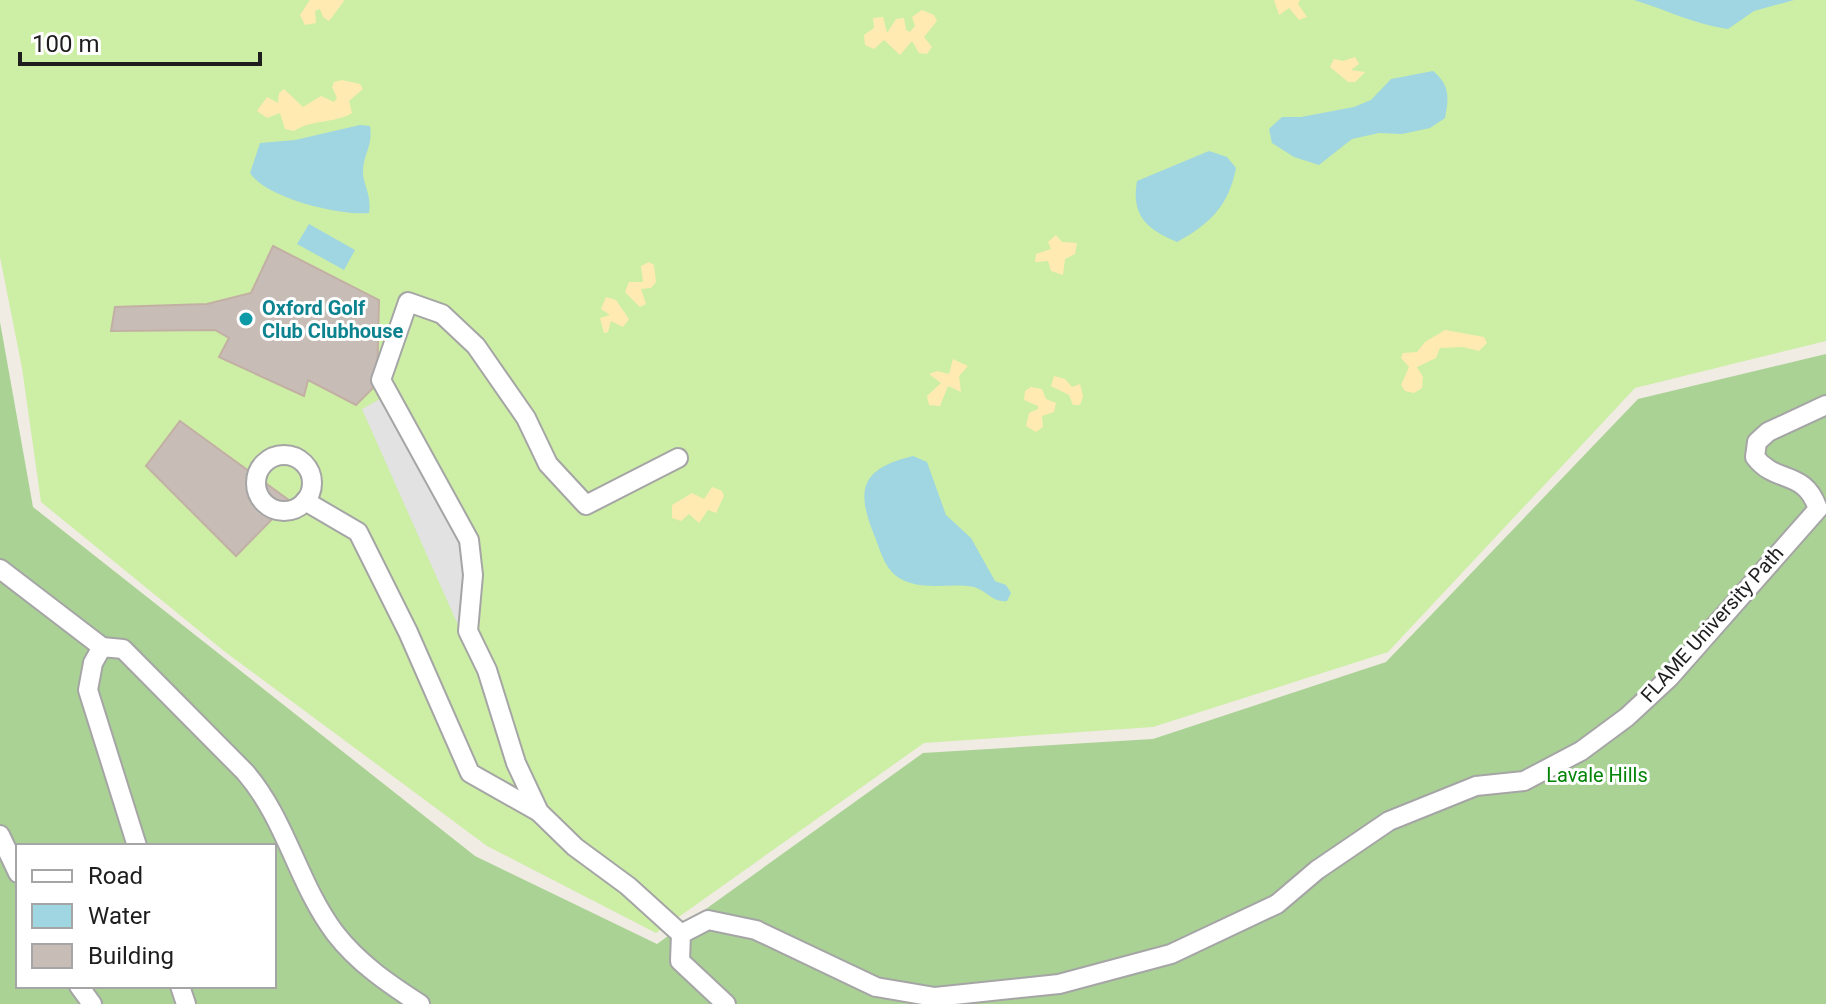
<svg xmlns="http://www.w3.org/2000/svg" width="1826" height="1004" viewBox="0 0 1826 1004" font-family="Roboto,sans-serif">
<rect width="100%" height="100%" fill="#f0ebe3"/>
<path fill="#cdeea5" d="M0,0H1826V341L1635,388L1388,652L1153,727L924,743L656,933L487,846L224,651L41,502L22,368L0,257Z"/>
<path fill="#aad295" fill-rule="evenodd" d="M0,322L33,507L475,856L657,944L923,753L1153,739L1386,662L1638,399L1826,354V1004H0ZM18,846H274V986H18Z"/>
<g fill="#ffebb2">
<path d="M310,0H343L344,1L329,21L323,17L320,9L315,11L316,23L305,25L300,15Z"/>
<path d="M1274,0H1300L1298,4L1307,17L1299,20L1289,8L1279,15Z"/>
<path d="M922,10L934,15L937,21L924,37L932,47L927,54L919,53L912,41L900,55L884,40L874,49L865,45L864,35L874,28L873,18L883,17L887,33L896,19L904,18L906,30L910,32L915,26L912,17Z"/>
<path d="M1355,57L1359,64L1351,70L1365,72L1355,82H1348L1330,67L1334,59L1343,61Z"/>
<path d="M342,80L360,84L363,89L349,101L352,113C333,124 312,119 294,131L285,129L280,113L267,118L257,111L267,97L278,103L279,93L284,89L303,107L321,96L334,102L337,98L332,87L334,82Z"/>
<path d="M1056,235L1062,242L1077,243L1075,254L1065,259L1063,275L1051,271L1048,261L1035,262L1036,254L1051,249L1048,242Z"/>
<path d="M649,262L654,265L656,282L651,288L641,289L646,304L640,307L625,292L629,282H643L641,266Z"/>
<path d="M606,297L616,300L629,319L623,327L611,321L608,332L604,333L600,318L610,315L601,309Z"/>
<path d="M1445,330L1484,337L1487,343L1479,351L1463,347L1440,348L1436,358L1417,367L1423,377L1422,388L1414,393L1405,391L1401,385L1409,367L1401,358L1403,353L1417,352L1425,342Z"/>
<path d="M953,359L968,366L959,376L961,392L948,386L940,406L929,405L927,396L941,383L929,374L937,371L949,374Z"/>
<path d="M1054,376L1065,379L1072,387L1080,384L1083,396L1080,405H1073L1069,395L1051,386Z"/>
<path d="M1031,387L1042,389L1046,399L1056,403L1054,412L1042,416L1043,427L1036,432L1026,426L1029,413L1038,409V406L1024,400L1025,391Z"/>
<path d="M712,487L722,491L724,496L716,513L708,510L699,523L689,514L681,521L672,518V505L692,493L704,499Z"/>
</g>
<path fill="#e2e2e2" d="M391,393L466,547L462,634L362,409Z"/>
<g fill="#a0d6e1">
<path d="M1634,0H1794L1754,11L1728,29C1693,24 1667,10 1634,0Z"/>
<path d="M1433,71C1450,85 1449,97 1445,118L1430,128L1402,134L1379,133L1352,139L1319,165L1294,157L1272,143L1269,129L1282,117H1301L1354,107L1371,100L1391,79Z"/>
<path d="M360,125L370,126C373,147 364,152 363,170C362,183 372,194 369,213C340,216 266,198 250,173L260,143L295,140Z"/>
<path d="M1209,151L1227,157L1236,168C1229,205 1210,224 1177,242C1146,229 1131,215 1137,181Z"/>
<path d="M309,224L355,250L344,270L297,244Z"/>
<path d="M913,456L927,462L946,515L971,538L995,581L1006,585L1011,593L1007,601C993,603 986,590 974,587C948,582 918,593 895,575C884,566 880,550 875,537C856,491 859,469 913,456Z"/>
</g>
<g fill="#c8bcb6" stroke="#c2b0a4" stroke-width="2">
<path d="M273,246L379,300L377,384L356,405L308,380L304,396L219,357L229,338L215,330L111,331L115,307L207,304L251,293Z"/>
<path d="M180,421L290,501L236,556L146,466Z"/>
</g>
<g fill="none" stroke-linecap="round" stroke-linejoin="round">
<g stroke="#a5a5a5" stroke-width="22">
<g id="minor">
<circle cx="284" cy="483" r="28"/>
<path d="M678,458L586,505L548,464L526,418L476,346L442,314L408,302L381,380L469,540L473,575L468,631L487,670L516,763L539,812L575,847L628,886L681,934"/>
<path d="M305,501L358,532L408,632L470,773L539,812"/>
<path d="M0,569L102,647"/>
<path d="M0,835L18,873"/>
<path d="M137,846L88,690L93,663L102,647L123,649L245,772C286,819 298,884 335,933C358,963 389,984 420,1004"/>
<path d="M79,986L92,1004"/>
<path d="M180,986L186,1004"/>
<path d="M726,1004L680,961L681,934L708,920L756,930L876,987L935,997L1059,984L1171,954L1277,904L1317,870L1389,821L1476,786L1524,781L1581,751L1627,717L1669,678L1818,509C1804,468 1776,485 1755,457L1757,442L1768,432L1826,405"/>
</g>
</g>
<use href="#minor" stroke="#fff" stroke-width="18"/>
</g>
<circle fill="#0f9aa8" stroke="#fff" stroke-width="3" cx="246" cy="319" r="8"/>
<g text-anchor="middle" stroke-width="6" stroke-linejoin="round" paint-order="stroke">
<g font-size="20" font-weight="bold" fill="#0d838f" stroke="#fff" text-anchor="start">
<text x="262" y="315">Oxford Golf<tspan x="262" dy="23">Club Clubhouse</tspan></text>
</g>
<g font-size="20" fill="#1e1e1e" stroke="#fff">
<text transform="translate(1712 624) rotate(-48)" y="7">FLAME University Path</text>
</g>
<g font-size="20" fill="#038407" stroke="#fff">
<text x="1597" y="782">Lavale Hills</text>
</g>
</g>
<rect x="16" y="844" width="260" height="144" fill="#ffffff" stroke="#a5a5a5" stroke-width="2"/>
<rect x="32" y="870" width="40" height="12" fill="#ffffff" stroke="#a5a5a5" stroke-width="2"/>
<text x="88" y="884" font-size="24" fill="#1e1e1e">Road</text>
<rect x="32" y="904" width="40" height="24" fill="#a0d6e1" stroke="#a5a5a5" stroke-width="2"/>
<text x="88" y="924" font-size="24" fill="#1e1e1e">Water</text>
<rect x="32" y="944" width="40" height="24" fill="#c8bcb6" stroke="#a5a5a5" stroke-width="2"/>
<text x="88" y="964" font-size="24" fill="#1e1e1e">Building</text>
<path d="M20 52v12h240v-12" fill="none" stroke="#1e1e1e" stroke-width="4"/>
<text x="32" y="52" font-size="24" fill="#1e1e1e" stroke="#ffffff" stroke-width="6" paint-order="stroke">100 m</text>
</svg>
